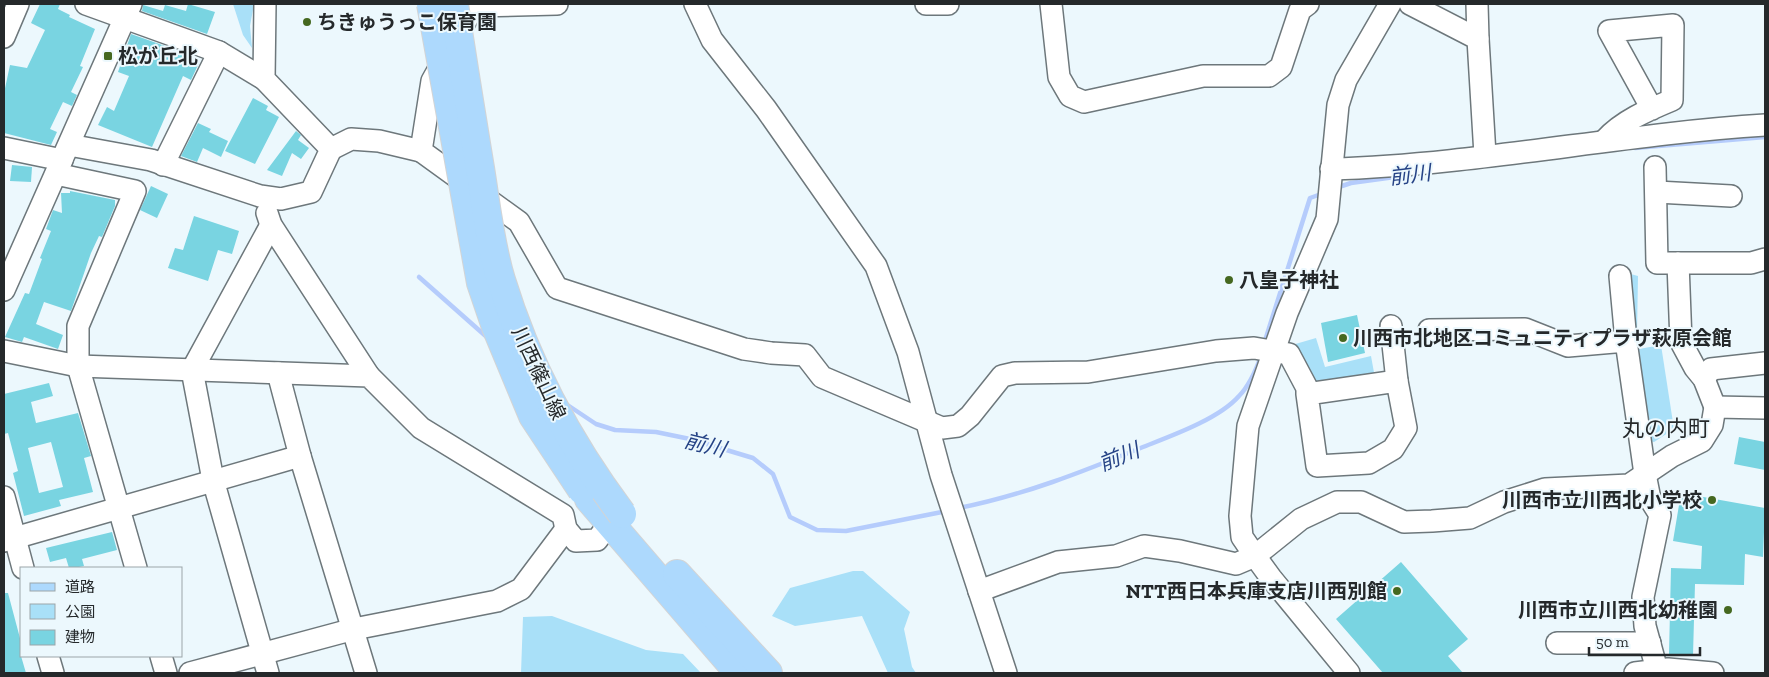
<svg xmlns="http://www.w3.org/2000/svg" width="1769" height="677" viewBox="0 0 1769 677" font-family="'Zilla Slab','Noto Sans JP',serif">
<rect width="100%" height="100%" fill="#ecf8fd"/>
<g fill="#a9e0f8">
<path d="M233,4H254L250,26L252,48L243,35Z"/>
<path d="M1627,273L1638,276L1637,333L1629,327Z"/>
<path d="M1316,338L1325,367L1371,356L1375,378L1321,388L1308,376L1292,345Z"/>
<path d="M1661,345L1674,429L1654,442L1650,441L1639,349Z"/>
<path d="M853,571H863L910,612L904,629L912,667L916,673H888L862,616L795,626L772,616L790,588Z"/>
<path d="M552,616L646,650L683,654L701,673H521L523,617Z"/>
</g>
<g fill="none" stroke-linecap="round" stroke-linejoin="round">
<g stroke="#b5ccfc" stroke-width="4.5">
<path d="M1635,148L1765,137"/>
<path d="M1336,188L1351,183L1424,173"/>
<path d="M419,277L489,339"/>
<path d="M1264,344L1310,198L1324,193"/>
<path d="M566,404L596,424L615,430L656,432L690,439L753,458L773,474L790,517L817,530L846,531L947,511"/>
<path d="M959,508C1024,495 1082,472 1143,447C1171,436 1219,419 1239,396C1250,385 1256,370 1261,356"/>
</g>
</g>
<g fill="#79d4e1" fill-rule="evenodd">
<path d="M40,4H60L58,9L70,15L69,17L95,29L80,66L83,67L71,92L77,95L72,106L63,102L50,129L57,132L51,145L4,133V93L10,65L27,68L45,30L31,23Z"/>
<path d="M188,4L215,12L207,34L142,11L143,5L163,11L165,5L186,11Z"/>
<path d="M131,34L165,46L199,63L191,80L183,76L152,147L98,125L107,107L114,111L129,76L118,72Z"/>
<path d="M253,98L268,106L266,110L279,117L255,164L225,151Z"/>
<path d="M198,123L211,129L209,132L228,141L221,157L203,148L197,162L181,156Z"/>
<path d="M296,131L301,135L298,140L309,148L301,159L292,153L282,176L267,170Z"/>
<path d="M12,165L32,167L31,182L10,181Z"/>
<path d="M151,186L168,194L157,218L140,210Z"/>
<path d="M70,191L115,200V206L102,237L99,236L91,253L71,311L44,302L36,324L63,335L58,349L24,337L22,342L5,337L25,293L29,294L42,259L40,258L51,231L46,229L53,210L62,213L61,193H70Z"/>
<path d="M194,216L239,231L232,254L218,250L208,281L168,268L175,248L183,250Z"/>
<path d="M1357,315L1365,353L1328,362L1321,323Z"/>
<path d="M49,383L53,396L31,402L36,423L78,413L91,456L84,458L93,492L59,500L61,506L24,516L13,473L18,471L8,433L4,434V394ZM51,442L63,487L39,493L28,448Z"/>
<path d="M1739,437L1765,442V470L1734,464Z"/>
<path d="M1681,493L1765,508L1763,557L1745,554L1744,585L1695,584L1693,655L1669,654L1671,568L1701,569L1702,546L1673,541Z"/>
<path d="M112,532L117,550L82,559L84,566L74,568H69L66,558L50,562L46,548Z"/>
<path d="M1401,562L1468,639L1448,656L1463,673H1383L1336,619Z"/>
<path d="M4,593H8L21,642V656L26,673H4Z"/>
</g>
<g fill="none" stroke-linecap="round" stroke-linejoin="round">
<g stroke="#6d777b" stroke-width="24">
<g id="minor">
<path d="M86,4L219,52L163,165"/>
<path d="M557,4L474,6L432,81L421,151L519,222L557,288L744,349L771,353L805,355L822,377L942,428L958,426L970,416L1002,376L1015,373L1088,372L1216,351L1254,348L1289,354L1307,388V394L1317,466L1369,463L1393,449L1406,428L1397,381L1307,394"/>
<path d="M695,4L712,40L766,109L876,266L908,352L941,475L1006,673"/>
<path d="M926,4H948"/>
<path d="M1051,4L1059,77L1070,96L1084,102L1203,76H1269L1281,67L1300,10L1308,4"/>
<path d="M1410,4L1478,39L1485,155"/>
<path d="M1477,4L1478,39"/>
<path d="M4,37L18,4"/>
<path d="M219,52L264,79"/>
<path d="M1605,140C1622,121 1648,110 1672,100L1673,25L1609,31L1652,109"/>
<path d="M69,145L151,160L260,196L281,199L311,192L331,149L264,79L265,4"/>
<path d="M4,148L62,160"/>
<path d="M331,149L351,139L379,141L421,151"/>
<path d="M1655,167L1657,263H1678"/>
<path d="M1331,169C1476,165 1620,134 1765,125"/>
<path d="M56,174L135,191L78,326V366L136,568"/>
<path d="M1657,192L1731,196"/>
<path d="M267,213L271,225L369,376"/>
<path d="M1620,276L1626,341"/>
<path d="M4,290L131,4"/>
<path d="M1391,326L1397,381"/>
<path d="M1429,330L1525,329L1568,346L1626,341L1645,474L1650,499L1660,515L1643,597L1645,626L1657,670"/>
<path d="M4,351L78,366L369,376L421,428L563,515L566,529L576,541L597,540L609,524L621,514"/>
<path d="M278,373L300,456L366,673"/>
<path d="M1704,379L1711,369L1765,363"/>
<path d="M1715,407L1704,379L1695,368L1681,342L1678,263H1751L1765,259"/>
<path d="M4,497L23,568"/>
<path d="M4,541L300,456"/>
<path d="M979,591L1058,562L1116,556L1144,546L1180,551L1236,564L1255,556L1301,519L1337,502H1361L1404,522L1432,521L1470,518L1504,502L1545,489L1629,485L1672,456L1702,441L1712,425L1715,407L1765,408"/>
<path d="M1557,643H1650"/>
<path d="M48,656L53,673"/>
<path d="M161,656L166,673"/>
<path d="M190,673L354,629L497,601L521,589L566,529"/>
<path d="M268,673L213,480L192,370L271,225"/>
<path d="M1349,673L1271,578L1255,556L1242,537L1240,516L1248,426L1287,313L1327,219L1338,105L1346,80L1390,4"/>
<path d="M1635,673L1668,669L1713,673"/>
</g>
</g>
<g stroke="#d3d4d5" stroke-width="30">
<g id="major">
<path d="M589,499L739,673"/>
<path d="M677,574L768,673"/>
</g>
</g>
<use href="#minor" stroke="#fff" stroke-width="21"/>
<use href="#major" stroke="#add9fd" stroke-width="28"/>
<g stroke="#d3d4d5" stroke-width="30" stroke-linecap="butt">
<g id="major-bridge">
<path d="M431,4L481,283L496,327L533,416L582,490"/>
<path d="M454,4C462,59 471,113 480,168C486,205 490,244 501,280C527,365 568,442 622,514"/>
</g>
</g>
<use href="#major-bridge" stroke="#add9fd" stroke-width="28"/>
</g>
<g fill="#456820" stroke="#ecf8fd" stroke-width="2">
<circle cx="307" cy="22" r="5"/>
<rect x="103" y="51" width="10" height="10" rx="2.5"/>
<circle cx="1229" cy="280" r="5"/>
<circle cx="1343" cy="338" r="5"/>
<circle cx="1712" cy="500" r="5"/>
<circle cx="1397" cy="591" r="5"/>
<circle cx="1728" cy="610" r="5"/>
</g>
<g text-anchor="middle" stroke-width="4" stroke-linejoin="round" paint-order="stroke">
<g font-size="20" font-weight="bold" fill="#25292b" stroke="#ecf8fd" text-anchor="start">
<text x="317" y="29">ちきゅうっこ保育園</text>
<text x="118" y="63">松が丘北</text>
<text x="1239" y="287">八皇子神社</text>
<text x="1353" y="345">川西市北地区コミュニティプラザ萩原会館</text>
<text x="1702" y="507" text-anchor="end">川西市立川西北小学校</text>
<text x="1387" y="598" text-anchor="end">NTT西日本兵庫支店川西別館</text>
<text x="1718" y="617" text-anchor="end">川西市立川西北幼稚園</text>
</g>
<g font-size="20" fill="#25292b" stroke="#ecf8fd">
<text transform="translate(539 373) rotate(65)" y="7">川西篠山線</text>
</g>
<g font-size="21" font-style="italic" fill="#264386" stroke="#ecf8fd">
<text transform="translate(1410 175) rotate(-7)" y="7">前川</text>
<text transform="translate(705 445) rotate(14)" y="7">前川</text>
<text transform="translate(1119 457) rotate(-22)" y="7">前川</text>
</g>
<g font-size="22" fill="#25292b" stroke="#ecf8fd">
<text x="1666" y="436">丸の内町</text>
</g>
</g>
<rect width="1769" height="677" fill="none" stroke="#25292b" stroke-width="10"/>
<rect x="20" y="567" width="162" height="90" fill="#ecf8fd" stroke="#9ca5a9"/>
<rect x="30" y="583" width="25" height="8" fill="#add9fd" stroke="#9ca5a9"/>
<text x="65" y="592" font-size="15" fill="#25292b">道路</text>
<rect x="30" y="604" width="25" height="15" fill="#a9e0f8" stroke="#9ca5a9"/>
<text x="65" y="617" font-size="15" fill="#25292b">公園</text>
<rect x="30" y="630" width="25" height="15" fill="#79d4e1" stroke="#9ca5a9"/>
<text x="65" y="642" font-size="15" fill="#25292b">建物</text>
<path d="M1589 647v8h111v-8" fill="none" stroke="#25292b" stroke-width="2.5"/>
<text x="1596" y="647" font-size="15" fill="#25292b" stroke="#ecf8fd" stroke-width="4" paint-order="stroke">50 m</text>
</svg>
